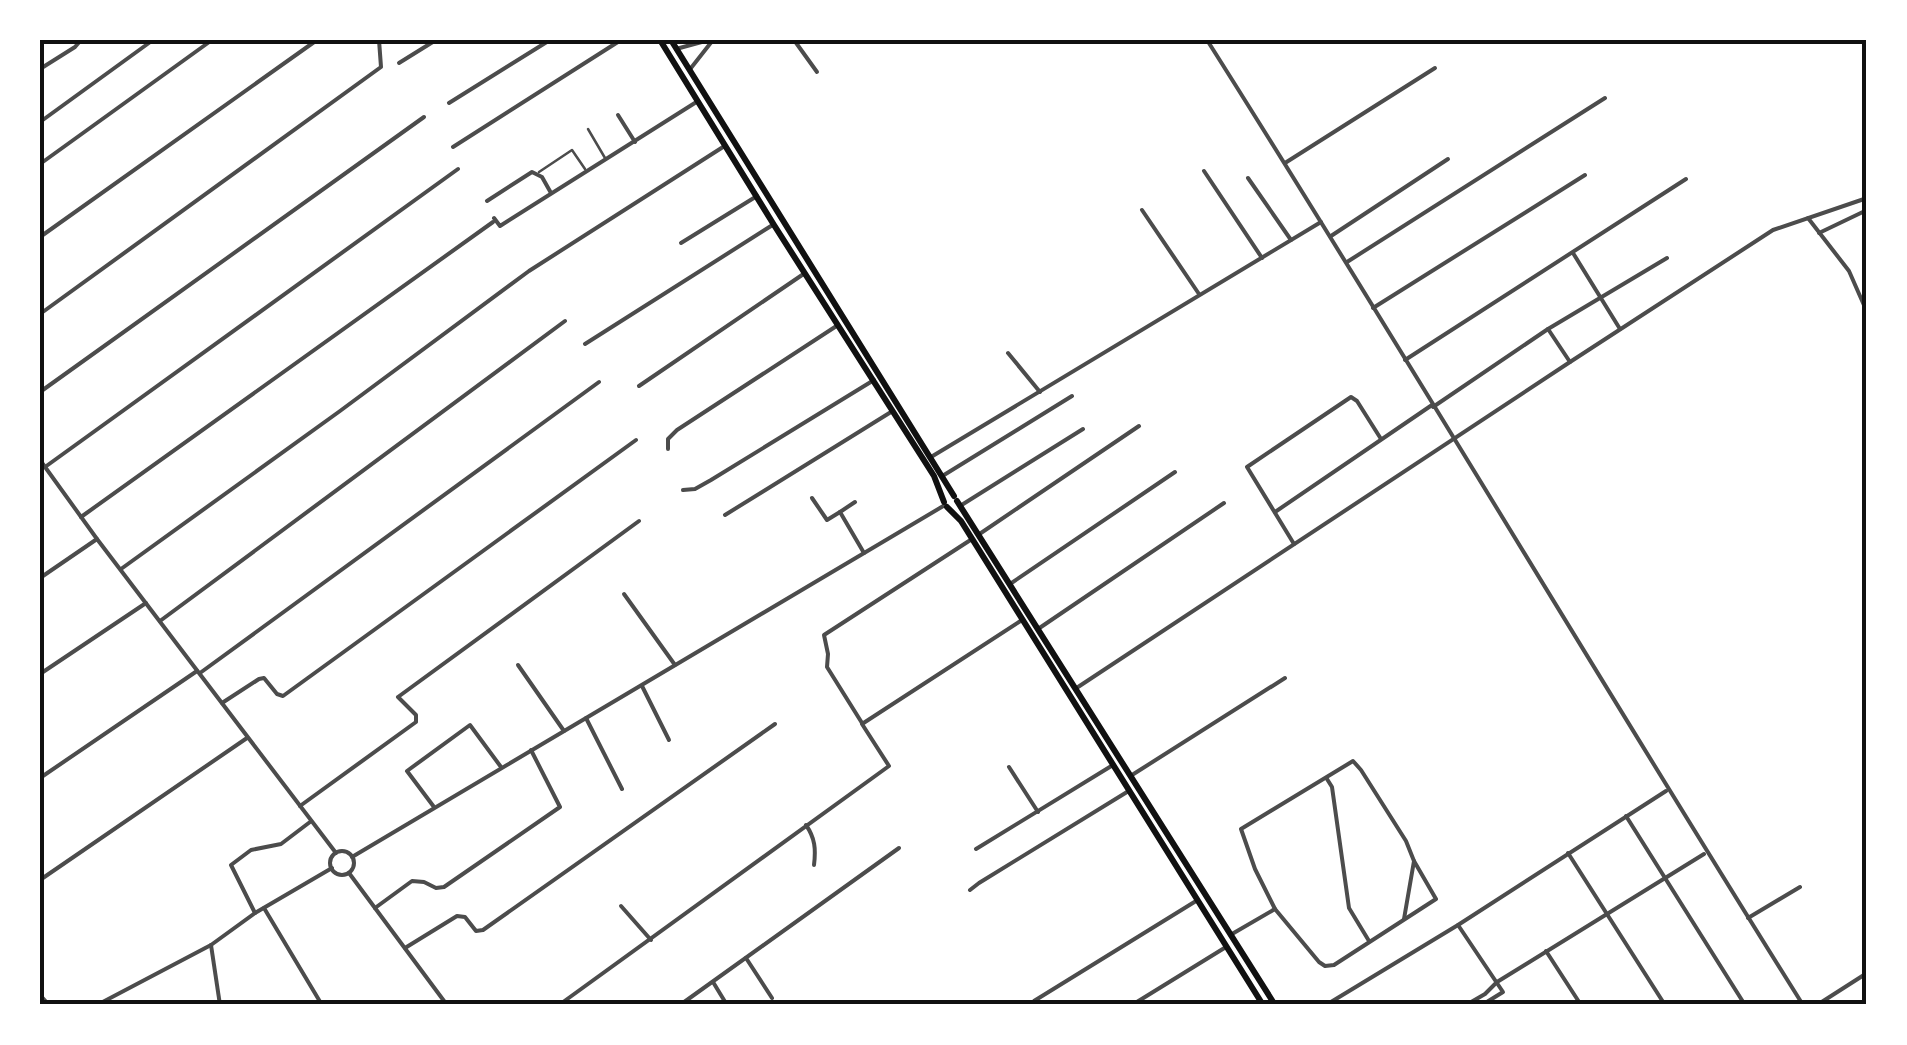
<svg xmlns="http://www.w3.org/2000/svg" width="1907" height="1045" viewBox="0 0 1907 1045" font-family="'Fira Sans Condensed',sans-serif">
<rect width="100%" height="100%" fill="#fff"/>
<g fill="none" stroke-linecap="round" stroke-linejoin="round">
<g stroke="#4c4c4c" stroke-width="2.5">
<path d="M588,129L605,158"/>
<path d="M539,172L572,150L585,169"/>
</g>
<g stroke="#4c4c4c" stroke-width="4">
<path d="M794,40L817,72"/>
<path d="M1207,40C1409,359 1602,685 1803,1005"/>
<path d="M676,49L709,40"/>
<path d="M399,63L436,40"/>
<path d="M691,68L713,40"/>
<path d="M40,69L75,47L81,40"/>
<path d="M449,103L550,40"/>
<path d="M618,115L635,142"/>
<path d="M40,122L153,40"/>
<path d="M453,147L621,40"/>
<path d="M1285,163L1435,68"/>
<path d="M40,164L212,40"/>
<path d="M1204,171L1262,258"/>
<path d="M1248,178L1291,240"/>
<path d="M487,201L532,172L542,177L551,193"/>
<path d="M1142,210L1199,294"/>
<path d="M494,218L500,226L698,101"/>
<path d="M1808,218L1849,271L1867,312"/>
<path d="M1819,233L1867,210"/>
<path d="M1331,236L1448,159"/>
<path d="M40,237L317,40"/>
<path d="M681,243L757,196"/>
<path d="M1573,253L1620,329"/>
<path d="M1347,262L1605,98"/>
<path d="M1373,308L1585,175"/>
<path d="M40,314L381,67L379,40"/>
<path d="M1548,329L1570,362"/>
<path d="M585,344L771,226"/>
<path d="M1008,353L1040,392"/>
<path d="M1405,360L1686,179"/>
<path d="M639,386L805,273"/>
<path d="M40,392L424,117"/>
<path d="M1433,407L1548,329L1667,258"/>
<path d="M668,449V439L677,430L838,325"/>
<path d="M931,457L1321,222"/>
<path d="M40,460L97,539L336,853"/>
<path d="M45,467L458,169"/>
<path d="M944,475L1072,396"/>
<path d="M683,490L695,489L711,480L874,380"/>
<path d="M812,498L827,520L840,512"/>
<path d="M855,502L840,512L864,553"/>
<path d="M960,506L1083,429"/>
<path d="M1275,512L1432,405"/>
<path d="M725,515L891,412"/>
<path d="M81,517L493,222"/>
<path d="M978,535L1139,426"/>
<path d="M1294,544L1247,467L1351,397L1357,401L1381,439"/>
<path d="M121,569L340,411L529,271L723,147"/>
<path d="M40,578L97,539"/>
<path d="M1010,584L1175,472"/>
<path d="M624,594L675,665"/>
<path d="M160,621L565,321"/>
<path d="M1038,629L1224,503"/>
<path d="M518,665L564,731"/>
<path d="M200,673L599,382"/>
<path d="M40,674L146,603"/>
<path d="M642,686L669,740"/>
<path d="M1075,689L1570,362L1773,230L1867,198"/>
<path d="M222,703L259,679L264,678L277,694L283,696L636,440"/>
<path d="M586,718L622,789"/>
<path d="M862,723L827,667L828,654L824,635L972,539"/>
<path d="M1353,761L1361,770L1406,841L1414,861L1436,899L1334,965L1325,966L1319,962L1275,909L1255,869L1241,829Z"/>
<path d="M1009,767L1038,812"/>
<path d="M1132,775L1285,678"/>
<path d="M40,778L197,671"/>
<path d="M1327,779L1332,787L1349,908L1369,941"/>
<path d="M300,806L416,722V715L398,697L639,521"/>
<path d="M434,807L407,771L470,725L501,767"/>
<path d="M1626,816L1745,1005"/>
<path d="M806,825C815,838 816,849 814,865"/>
<path d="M976,849L1113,765"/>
<circle cx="342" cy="863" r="12"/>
<path d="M1568,853L1665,1005"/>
<path d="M352,857L945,505"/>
<path d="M349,873L447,1005"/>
<path d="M40,880L247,738"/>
<path d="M970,890L979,883L1127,792"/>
<path d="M621,906L651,940"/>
<path d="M264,908L322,1005"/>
<path d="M375,908L412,881L424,882L436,888L444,887L560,807L531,750"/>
<path d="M255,913L231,865L251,850L281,844L310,822"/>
<path d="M1748,918L1800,887"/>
<path d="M1404,919L1414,861"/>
<path d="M1458,925L1503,992L1482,1005"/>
<path d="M1232,934L1275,909"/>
<path d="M211,945L220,1005"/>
<path d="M405,948L457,916L465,917L476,931L483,930L775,724"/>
<path d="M1546,951L1581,1005"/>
<path d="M746,958L772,998"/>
<path d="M713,982L727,1005"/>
<path d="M40,995L49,1005"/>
<path d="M1034,1001L1196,901"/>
<path d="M97,1005L211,945L255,913L332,868"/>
<path d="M559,1005L889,766L862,724L1022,620"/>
<path d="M680,1005L899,848"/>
<path d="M1132,1005L1226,947"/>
<path d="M1326,1005L1458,925L1666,791"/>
<path d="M1466,1005L1485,994L1497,982L1704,854"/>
<path d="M1792,1005L1797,1002"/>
<path d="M1817,1005L1867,973"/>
</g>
<g stroke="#111" stroke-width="6">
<path d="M660,40L774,225L934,476L944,502"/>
<path d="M671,40L954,496"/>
<path d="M957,501L1275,1005"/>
<path d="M947,507L961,521L1263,1005"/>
</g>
</g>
<rect width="1907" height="1045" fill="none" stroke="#ffffff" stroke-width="85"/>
<rect x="42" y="42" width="1822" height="960" fill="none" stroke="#111" stroke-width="4"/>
</svg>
